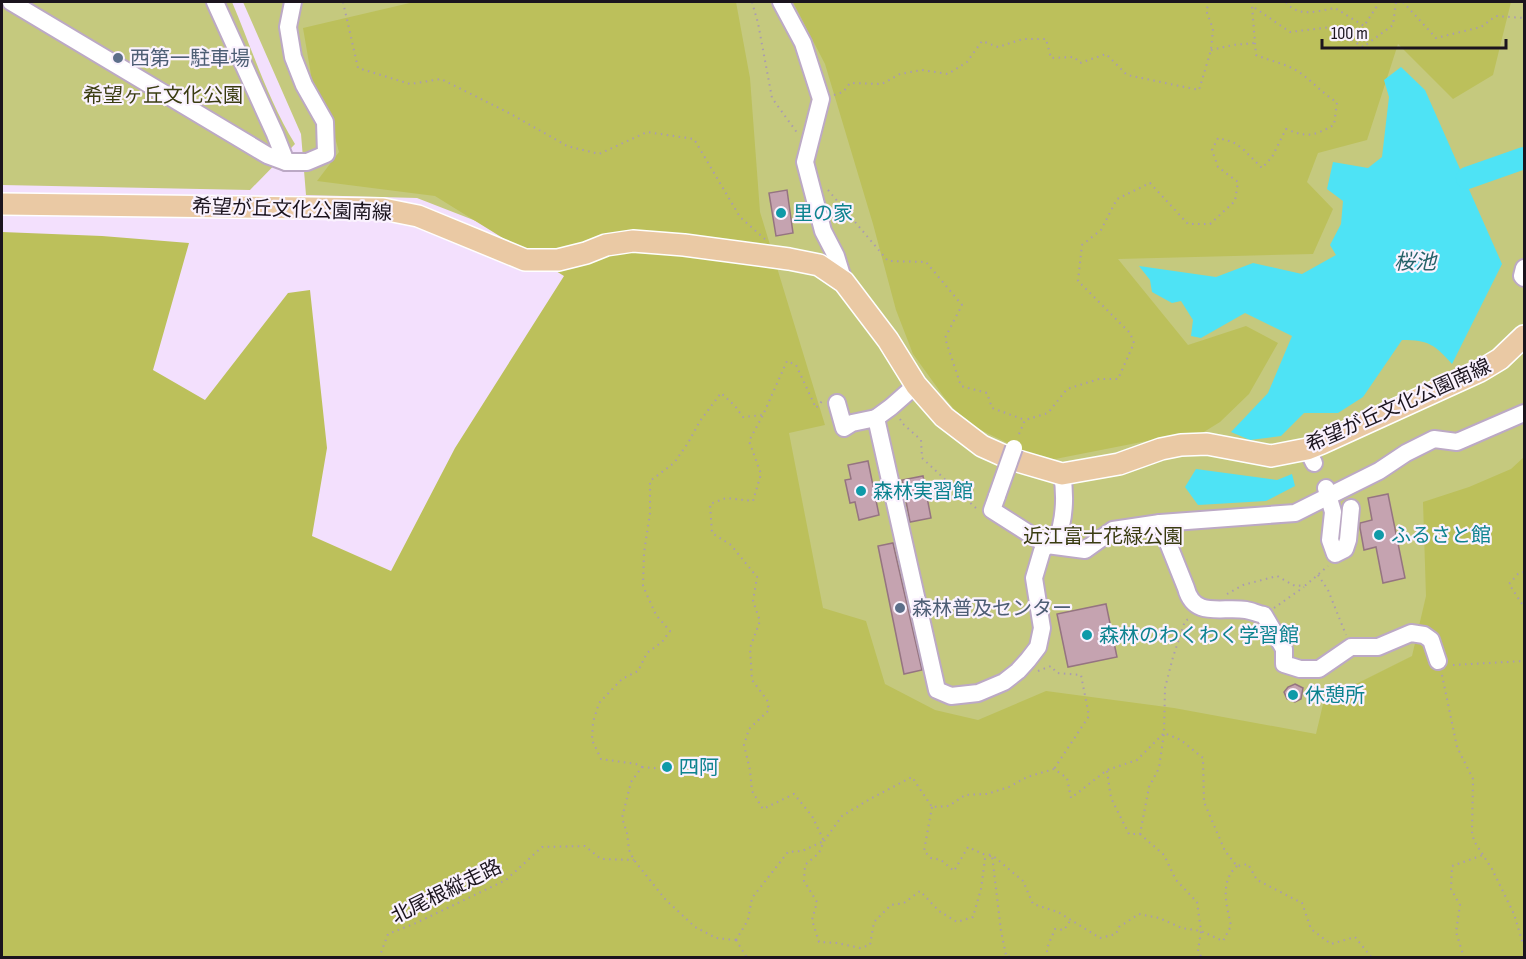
<svg xmlns="http://www.w3.org/2000/svg" width="1526" height="959" viewBox="0 0 1526 959" font-family="'Sofia Sans Condensed','Noto Sans JP',sans-serif">
<rect width="100%" height="100%" fill="#f3e0fd"/>
<g fill="#c5c97e">
<path d="M2,2H232C252,49 268,100 295,144L250,190L2,185Z"/>
<path d="M243,2H1524V957H696L708,386L545,248L417,198L306,195L301,134Z"/>
</g>
<g fill="#bcc05b">
<path d="M414,2H736L750,78L760,212L825,425L789,433L823,608L866,621L885,684L935,710L978,720L1046,691L1174,708L1316,734L1324,700L1412,656L1426,596L1423,502L1469,487L1511,469L1524,457V957L2,958V232L102,236L189,243L153,370L205,400L288,293L310,290L327,448L312,536L391,571L455,448L564,276L435,196L317,181L339,152L331,123L314,92L303,28Z"/>
<path d="M793,2H1511L1493,75L1453,99L1398,44L1367,140L1318,153L1307,182L1333,209L1313,254L1118,259L1188,345L1246,326L1278,343L1249,394L1220,422L1199,435L1167,437L1045,461L966,423L944,397L913,354L896,310L873,224L825,64Z"/>
</g>
<g fill="#4ee3f5">
<path d="M1401,67L1425,90L1502,264L1452,364C1435,345 1429,340 1402,340L1363,397L1338,413H1304L1281,436L1250,440L1231,432L1268,393L1292,336L1245,313L1201,338L1191,336L1193,320L1181,301L1172,303L1152,292L1150,280L1139,266L1216,277L1253,263L1302,274L1336,255L1330,245L1341,224L1343,201L1327,189L1333,162L1368,168L1382,157L1389,97L1384,80Z"/>
<path d="M1196,469L1277,480L1292,474L1295,486L1266,501L1198,505L1185,487Z"/>
</g>
<g fill="none" stroke-linecap="round" stroke-linejoin="round">
<path stroke="#4ee3f5" stroke-width="22" d="M1467,178L1524,158"/>
</g>
<g fill="#c5a3b0" stroke="#957481" stroke-width="1.5">
<path d="M787,190L793,233L776,236L769,193Z"/>
<path d="M868,461L879,515L859,520L855,502L850,503L845,480L851,479L848,465Z"/>
<path d="M923,476L931,518L910,522L902,480Z"/>
<path d="M1388,494L1405,578L1383,583L1376,547L1364,550L1360,528V523L1372,520L1368,498Z"/>
<path d="M893,543L922,670L904,674L878,546Z"/>
<path d="M1106,604L1117,657L1068,667L1057,614Z"/>
<path d="M1295,684L1303,688L1301,699L1295,702L1287,699L1284,692L1288,687Z"/>
</g>
<g fill="none" stroke-linecap="round" stroke-linejoin="round">
<g stroke="#bca9c5" stroke-width="20">
<g id="minor">
<path d="M11,2L267,155L286,162H307L326,154L325,122L304,85L293,57L288,27L293,2"/>
<path d="M215,2L275,134L286,162"/>
<path d="M781,2L803,43L821,99L805,162L823,231L836,256L844,282"/>
<path d="M1524,268L1522,276L1524,278"/>
<path d="M916,385L891,407L876,418L937,690L951,696L978,693L1004,682L1018,671L1028,660L1038,647L1042,628L1034,578L1042,551L1047,545L1056,542C1065,519 1066,498 1062,474"/>
<path d="M837,403L844,428L852,423L876,418"/>
<path d="M1307,449L1314,463"/>
<path d="M1326,488L1333,512L1330,540L1335,554L1345,549L1348,540L1351,508"/>
<path d="M997,496L992,510L1047,545L1085,550L1113,530L1160,523L1295,513L1379,471L1406,453L1434,439L1457,442L1524,413"/>
<path d="M1160,523L1186,588C1194,619 1222,606 1246,610C1252,611 1258,614 1264,615L1284,649V664L1300,669H1319L1351,647H1378L1411,633L1424,635L1431,640L1438,661"/>
</g>
</g>
<g stroke="#fff" stroke-width="24">
<path id="major" d="M2,204L383,209L418,216L525,260H558L586,253L606,245L633,241L684,245L789,259L819,265L844,282L888,340L916,385L944,417L982,446L1011,459L1062,474L1119,464L1161,449L1181,445L1207,444L1271,456L1307,449L1322,443L1480,371L1500,359L1524,336"/>
</g>
<g stroke="#aa9bb2" stroke-width="2" stroke-dasharray="1.5 4.5" stroke-linecap="butt">
<path d="M343,2L358,68L410,84L441,79L511,114L567,146L599,154L647,132L694,139L740,217L766,240"/>
<path d="M752,2L758,23L772,98L798,134"/>
<path d="M1286,2C1298,18 1318,11 1335,8L1364,26L1377,6L1376,2"/>
<path d="M1403,2L1436,38L1481,27L1496,16L1524,18"/>
<path d="M1211,50L1233,45L1255,43"/>
<path d="M834,95L843,92L850,83L882,84L900,74L922,70L948,74L967,62L982,41L998,47L1023,39H1046L1051,58L1074,57L1080,63L1106,54L1127,75L1199,90L1211,50L1213,29L1206,10L1210,2"/>
<path d="M828,190L888,261L926,262L962,305L945,338L961,386L987,393L992,408L1025,420"/>
<path d="M900,419L903,424L921,440L922,458L977,509"/>
<path d="M1019,434L1025,420L1048,413L1067,389L1099,379H1118L1134,343L1130,333L1078,281L1082,245L1101,230L1117,199L1150,183L1188,224H1210L1235,201L1238,182L1218,167L1212,150L1218,138L1233,142L1243,149L1262,168L1272,157L1286,129C1308,138 1313,136 1334,125L1337,102C1321,93 1310,78 1294,69C1282,63 1268,60 1256,55L1252,6L1290,32L1331,27L1363,47L1393,25L1396,2"/>
<path d="M1524,572L1518,574L1509,584L1524,607"/>
<path d="M1318,575L1328,590L1346,635"/>
<path d="M1227,594L1243,585L1277,576L1295,586L1306,585L1328,566"/>
<path d="M1274,608L1304,587"/>
<path d="M1453,665L1524,661"/>
<path d="M1038,671L1051,666L1057,673L1081,675L1089,716L1054,769"/>
<path d="M1442,675L1457,747L1473,779L1472,832L1474,841L1492,869L1514,914L1524,947"/>
<path d="M642,767L664,769"/>
<path d="M1107,771L1111,798L1129,834H1140L1149,787L1159,768L1164,733L1165,688L1173,657L1185,621L1190,618"/>
<path d="M932,807L924,851L931,858L941,860L954,871L968,847L983,854L992,855L1001,931L1006,955"/>
<path d="M1140,834L1164,855L1176,880L1197,902L1201,931L1198,951L1202,958"/>
<path d="M1237,866C1219,882 1227,906 1231,926L1223,941L1201,931L1182,928L1159,918L1139,914L1119,927L1116,934L1100,938L1058,912L1033,904L1023,881L992,855L985,859L981,889L973,917L957,922L939,911L920,891L904,903L891,905L874,922L870,945L860,948L837,943L819,942L812,920L817,902L804,881L805,865L819,853L824,841L842,816L870,799L912,777L932,807L949,806L965,795L987,794L1009,787L1027,777L1054,769L1067,778L1071,798L1107,770L1137,760L1164,733L1181,740L1203,758L1204,802L1225,851L1237,866L1248,864L1257,880L1302,903L1311,929L1331,944L1355,937L1372,958"/>
<path d="M736,940L716,938L695,927L665,899L634,860L629,850L627,833L622,818L631,782L642,767L636,764L601,759L592,740L593,722L599,703L622,679L638,671L647,653L662,642L670,631L656,615L643,586L644,553L650,513V481L674,463L688,443L700,421L721,393L735,406L743,417L763,415L787,361L796,365L816,408L823,400"/>
<path d="M736,940L748,920L752,898L788,852L802,851L824,841L812,816L794,794L763,809L752,791L750,770L744,745L749,729L769,710L767,700L752,680L750,648L760,621L753,601L757,577L731,545L712,533L710,504L726,498L753,501L761,474L749,441L763,415"/>
<path d="M736,940L747,958"/>
<path d="M379,958L388,934L416,923L506,880L542,847L585,846L601,859L634,860"/>
<path d="M1004,958L1006,955L1012,958"/>
<path d="M1047,958V948L1055,929L1064,930L1070,921"/>
<path d="M1464,958L1456,932L1460,905L1451,889L1452,866L1483,855"/>
</g>
<use href="#minor" stroke="#fff" stroke-width="16"/>
<use href="#major" stroke="#eac9a4" stroke-width="21"/>
<g stroke="#bca9c5" stroke-width="20" stroke-linecap="butt">
<path id="minor-bridge" d="M997,496L1014,448"/>
</g>
<use href="#minor-bridge" stroke="#fff" stroke-width="16"/>
</g>
<g fill="#5c6f8a" stroke="#faf2fe" stroke-width="2">
<circle cx="118" cy="58" r="6"/>
<circle cx="900" cy="608" r="6"/>
</g>
<g fill="#0f9aa8" stroke="#faf2fe" stroke-width="2">
<circle cx="781" cy="213" r="6"/>
<circle cx="861" cy="491" r="6"/>
<circle cx="1379" cy="535" r="6"/>
<circle cx="1087" cy="635" r="6"/>
<circle cx="1293" cy="695" r="6"/>
<circle cx="667" cy="767" r="6"/>
</g>
<g text-anchor="middle" stroke-width="4.5" stroke-linejoin="round" paint-order="stroke">
<g font-size="20" fill="#4e5e75" stroke="#faf2fe" text-anchor="start">
<text x="130" y="65">西第一駐車場</text>
<text x="912" y="615">森林普及センター</text>
</g>
<g font-size="20" fill="#3a3c11" stroke="#faf2fe">
<text x="163" y="102">希望ヶ丘文化公園</text>
<text x="1103" y="543">近江富士花緑公園</text>
</g>
<g font-size="20" fill="#1b141e" stroke="#faf2fe">
<text transform="translate(292 209) rotate(2)" y="7">希望が丘文化公園南線</text>
<text transform="translate(1398 405) rotate(-24)" y="7">希望が丘文化公園南線</text>
<text transform="translate(446 891) rotate(-26)" y="7">北尾根縦走路</text>
</g>
<g font-size="20" fill="#0d838f" stroke="#faf2fe" text-anchor="start">
<text x="793" y="220">里の家</text>
<text x="873" y="498">森林実習館</text>
<text x="1391" y="542">ふるさと館</text>
<text x="1099" y="642">森林のわくわく学習館</text>
<text x="1305" y="702">休憩所</text>
<text x="679" y="774">四阿</text>
</g>
<g font-size="21" font-style="italic" fill="#266269" stroke="#faf2fe">
<text x="1415" y="269">桜池</text>
</g>
</g>
<rect width="1526" height="959" fill="none" stroke="#1b141e" stroke-width="6"/>
<path d="M1322 39v9h184v-9" fill="none" stroke="#1b141e" stroke-width="3"/>
<text x="1331" y="39" font-size="18" fill="#1b141e" stroke="#faf2fe" stroke-width="4.5" paint-order="stroke">100 m</text>
</svg>
